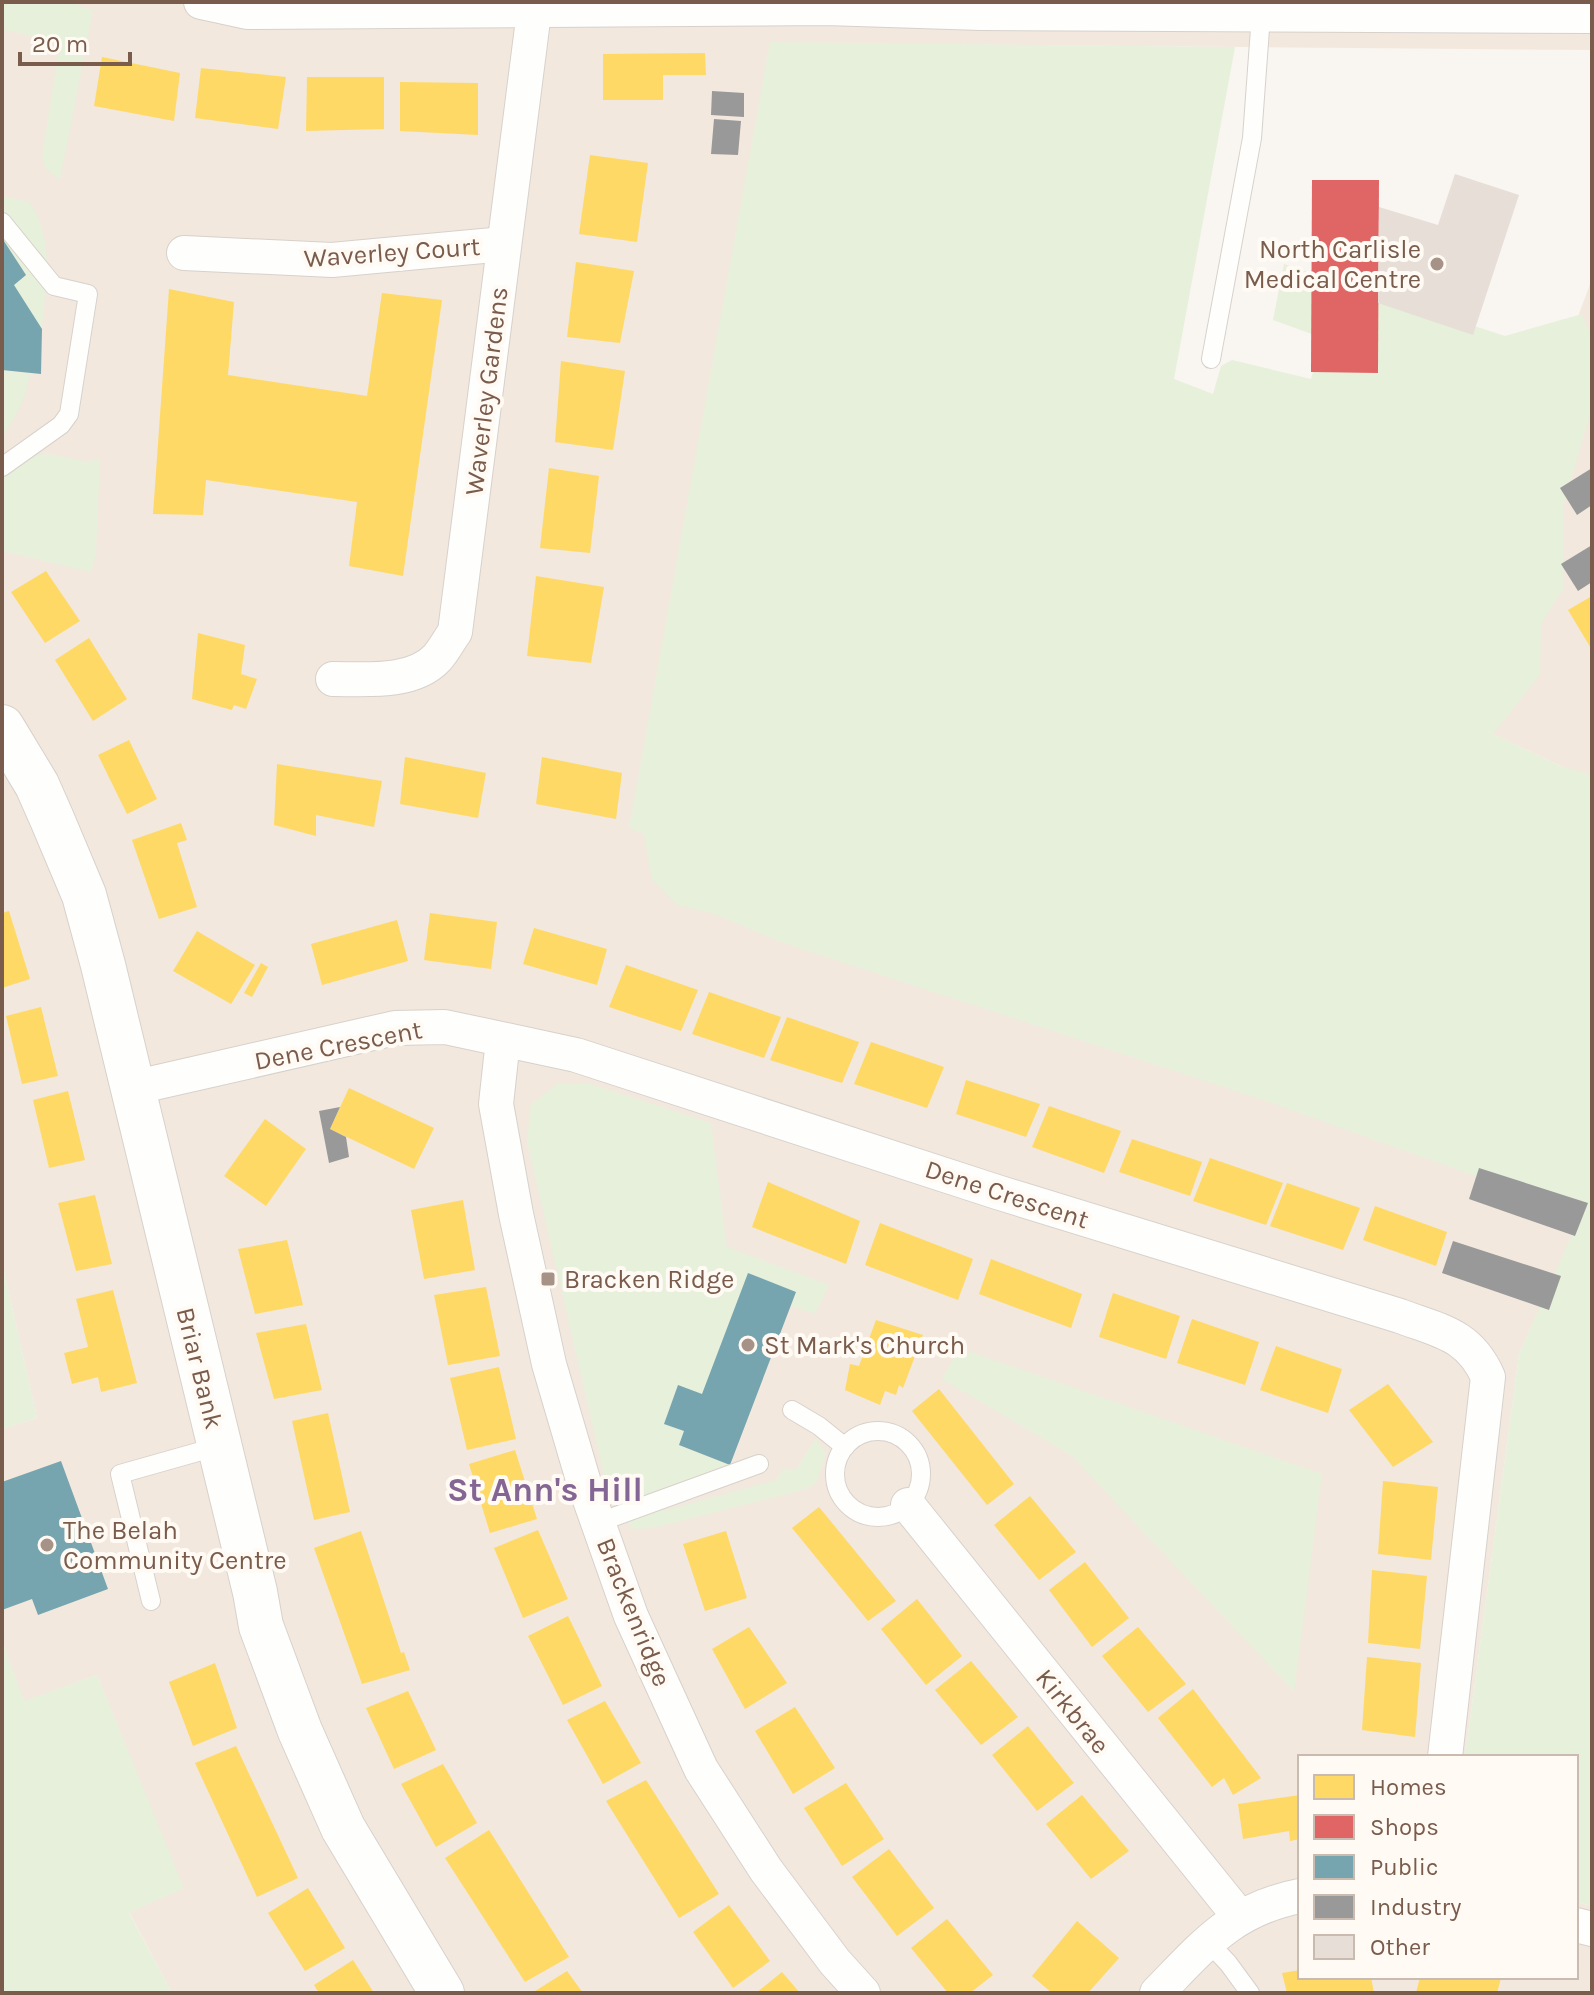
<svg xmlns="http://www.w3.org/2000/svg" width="1594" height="1995" viewBox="0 0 1594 1995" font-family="Karla,sans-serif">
<rect width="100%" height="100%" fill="#f9f5f0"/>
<g fill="#f2e8de">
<path d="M2,2H1592V50L771,43L1592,1193L1519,1354L1465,1757H1300V1977H1576V1902L1592,1906V1993H172L129,1912L183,1888L97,1675L24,1702L2,1640V1429L37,1418L2,1262Z"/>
<path d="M1592,279V781L1465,721L1570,338Z"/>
</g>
<g fill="#e7f0db">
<path d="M2,2H69L93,11L60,180L46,169L42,155L58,56L57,46L51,41L2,29Z"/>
<path d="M770,42L1235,47L1174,379L1213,394L1221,366L1232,360L1311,379L1323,338L1273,320L1284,264L1505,336L1582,314L1592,338V407L1563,507V589L1541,624L1540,675L1493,734L1560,766L1592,775V1906L1576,1902V1757H1465L1519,1354L1581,1214L1266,1101L781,942L715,914L677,905L652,879L644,834L629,828Z"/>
<path d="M2,196L29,202C56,238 45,288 42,329L14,285L26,275L2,238Z"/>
<path d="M2,370L30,373C27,397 15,418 2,438Z"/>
<path d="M48,454L88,462L100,458L96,554L91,572L2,551V467L30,455Z"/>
<path d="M557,1084H591L711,1123L727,1247L829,1285L815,1314L791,1306L796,1292L748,1274L702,1394L678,1385L664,1423L684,1431L679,1445L730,1465L659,1503L663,1511L776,1480L783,1469H796L816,1438L826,1453L817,1482L806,1489L653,1528L632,1529L607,1488L527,1141L531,1104Z"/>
<path d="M2,1262L37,1418L2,1429Z"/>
<path d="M959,1348L1322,1474L1294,1692L1072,1456L942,1379Z"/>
<path d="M2,1640L24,1701L97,1675L184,1888L129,1913L172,1993H2Z"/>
</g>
<g fill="#ffd966">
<path d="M705,53L706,75H663V100H603V54Z"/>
<path d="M102,57L180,73L174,121L94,106Z"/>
<path d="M201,68L286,77L278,129L195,118Z"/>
<path d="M307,77H384V129L306,131Z"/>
<path d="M400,82L478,83V135L400,131Z"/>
<path d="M590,155L648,163L637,242L579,234Z"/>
<path d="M576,262L634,271L620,343L567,337Z"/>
<path d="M169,289L234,302L228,375L367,396L382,293L442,300L403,576L349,566L357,502L206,480L203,515L153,514Z"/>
<path d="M561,361L625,371L613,450L555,442Z"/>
<path d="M549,468L599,476L590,553L540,548Z"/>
<path d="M46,571L80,621L45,643L11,592Z"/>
<path d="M536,576L604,587L591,663L527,656Z"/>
<path d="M1592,596V650L1568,610Z"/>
<path d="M198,633L245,645L241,674L257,679L246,709L234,705L232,710L192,699Z"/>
<path d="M89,638L127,699L93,721L55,660Z"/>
<path d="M129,740L157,799L127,814L98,755Z"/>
<path d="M405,757L486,773L478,818L400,804Z"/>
<path d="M542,757L622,773L616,819L536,804Z"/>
<path d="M277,764L382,781L374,827L316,815V836L274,825Z"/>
<path d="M181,823L187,840L177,843L197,907L159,919L132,840Z"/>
<path d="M9,911L30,979L2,988V913Z"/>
<path d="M430,913L497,922L491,969L424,960Z"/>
<path d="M397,920L408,961L322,985L311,944Z"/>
<path d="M534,928L607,949L597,985L523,964Z"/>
<path d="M197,931L255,965L231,1004L173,971Z"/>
<path d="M261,963L268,967L252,997L244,993Z"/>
<path d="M626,965L698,990L681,1031L609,1007Z"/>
<path d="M709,992L781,1017L764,1058L692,1034Z"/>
<path d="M41,1007L58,1076L22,1084L6,1016Z"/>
<path d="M787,1017L859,1042L842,1083L770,1060Z"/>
<path d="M871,1042L944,1067L927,1108L854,1084Z"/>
<path d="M966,1080L1040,1104L1026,1137L956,1114Z"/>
<path d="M349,1088L434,1128L414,1169L330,1129Z"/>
<path d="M68,1091L85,1160L49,1168L33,1100Z"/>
<path d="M1049,1106L1121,1131L1104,1173L1032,1147Z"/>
<path d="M265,1119L306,1149L266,1206L224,1176Z"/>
<path d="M1132,1139L1202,1162L1190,1196L1119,1172Z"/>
<path d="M1210,1158L1283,1183L1266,1225L1193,1201Z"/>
<path d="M768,1182L860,1221L846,1264L752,1227Z"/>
<path d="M1287,1183L1360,1208L1343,1250L1270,1226Z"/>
<path d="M95,1195L112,1264L76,1271L58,1203Z"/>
<path d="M463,1200L475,1270L424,1279L411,1210Z"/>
<path d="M1375,1206L1447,1232L1436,1266L1363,1240Z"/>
<path d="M880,1223L973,1259L958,1300L865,1265Z"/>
<path d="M287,1240L303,1305L255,1314L238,1249Z"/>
<path d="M991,1259L1082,1294L1071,1328L979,1294Z"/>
<path d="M486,1287L500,1356L448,1365L434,1295Z"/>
<path d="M113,1290L137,1383L101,1392L98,1377L72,1384L64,1353L88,1347L76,1299Z"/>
<path d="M1113,1293L1180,1316L1166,1359L1099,1337Z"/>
<path d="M1192,1319L1259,1342L1245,1385L1177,1363Z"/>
<path d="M876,1320L923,1335L903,1388L899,1385L896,1395L885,1391L880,1405L845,1390L850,1364L859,1366Z"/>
<path d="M306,1324L322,1390L274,1399L256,1333Z"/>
<path d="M1276,1346L1342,1369L1328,1413L1260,1390Z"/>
<path d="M499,1367L516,1439L467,1450L450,1378Z"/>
<path d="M1388,1384L1433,1442L1393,1467L1349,1410Z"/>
<path d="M939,1389L1014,1484L987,1505L912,1411Z"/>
<path d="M328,1413L350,1512L314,1520L292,1421Z"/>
<path d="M515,1450L537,1519L490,1533L469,1464Z"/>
<path d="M1383,1481L1438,1487L1431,1560L1378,1554Z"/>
<path d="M1030,1496L1076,1552L1039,1580L994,1525Z"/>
<path d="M819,1507L896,1601L868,1621L792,1528Z"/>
<path d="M538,1530L568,1599L523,1618L494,1548Z"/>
<path d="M361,1531L401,1653L404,1652L410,1670L362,1684L314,1548Z"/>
<path d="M726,1531L747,1598L705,1611L683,1544Z"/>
<path d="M1085,1562L1129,1618L1092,1647L1049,1590Z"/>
<path d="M1372,1570L1427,1576L1420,1649L1368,1643Z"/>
<path d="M917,1599L962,1656L926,1685L881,1629Z"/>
<path d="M568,1616L602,1686L563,1705L528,1636Z"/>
<path d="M749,1627L787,1683L745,1709L712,1649Z"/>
<path d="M1138,1627L1186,1684L1148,1712L1102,1656Z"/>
<path d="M1367,1657L1421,1663L1415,1737L1362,1730Z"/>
<path d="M971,1661L1018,1717L981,1745L935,1690Z"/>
<path d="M215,1663L237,1728L193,1746L169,1682Z"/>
<path d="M1193,1689L1261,1778L1233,1795L1224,1778L1212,1787L1158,1718Z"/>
<path d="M408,1691L436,1750L394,1769L366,1708Z"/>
<path d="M605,1701L641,1763L603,1784L567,1720Z"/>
<path d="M795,1707L835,1768L793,1794L755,1731Z"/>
<path d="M1028,1726L1074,1783L1037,1811L992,1755Z"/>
<path d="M236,1746L298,1878L257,1897L195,1763Z"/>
<path d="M443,1764L477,1823L436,1847L401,1784Z"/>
<path d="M646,1780L719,1894L679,1918L606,1801Z"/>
<path d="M846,1783L884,1839L842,1866L804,1808Z"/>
<path d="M1082,1795L1129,1851L1091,1879L1046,1824Z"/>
<path d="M1300,1795V1839L1290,1841L1289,1831L1243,1839L1238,1804Z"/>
<path d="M489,1830L569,1957L525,1982L445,1858Z"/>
<path d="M889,1849L934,1908L897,1936L852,1877Z"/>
<path d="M308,1888L345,1948L305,1971L268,1913Z"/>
<path d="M729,1905L770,1961L733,1988L693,1932Z"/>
<path d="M947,1919L993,1975L970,1993H948L911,1948Z"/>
<path d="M1077,1921L1119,1958L1088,1993H1052L1032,1976Z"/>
<path d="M353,1960L374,1993H319L314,1985Z"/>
<path d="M1300,1970V1977H1371L1374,1993H1287L1282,1973Z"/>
<path d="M567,1971L583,1993H532Z"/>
<path d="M782,1972L800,1993H756Z"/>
<path d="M1420,1977H1498L1501,1978L1497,1993H1416Z"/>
</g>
<path fill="#e06666" d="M1312,180H1379L1378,373L1311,372Z"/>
<g fill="#76a5af">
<path d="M2,238L26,275L14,285L42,329L41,374L2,370Z"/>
<path d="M748,1273L796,1292L730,1465L679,1445L684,1431L664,1424L678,1385L702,1394Z"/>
<path d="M61,1461L108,1589L38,1615L32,1599L2,1610V1482Z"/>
</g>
<g fill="#999">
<path d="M712,91L744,93V117L711,115Z"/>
<path d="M714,119L741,121L738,155L711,154Z"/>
<path d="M1592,468V505L1577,515L1560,488Z"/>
<path d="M1592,545V582L1578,591L1561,564Z"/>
<path d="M340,1107L330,1129L346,1137L349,1157L329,1163L319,1111Z"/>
<path d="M1479,1168L1588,1203L1575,1236L1469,1199Z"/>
<path d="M1453,1241L1561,1276L1549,1310L1442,1273Z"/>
</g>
<path fill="#e6ded7" d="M1455,174L1519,195L1473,335L1378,303L1379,207L1438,225Z"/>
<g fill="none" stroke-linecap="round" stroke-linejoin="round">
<g stroke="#d7d1cb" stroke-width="20">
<g id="service">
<path d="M2,222L54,286L88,294L69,414L61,425L2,467"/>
<path d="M1211,359L1252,138L1261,15"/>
<path d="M792,1410L819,1426L845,1447"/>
<circle cx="878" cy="1474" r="43"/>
<path d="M597,1523L759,1464"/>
<path d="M151,1601L120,1474L219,1446"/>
<path d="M1207,1941L1228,1963L1250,1993"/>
</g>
</g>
<g stroke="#d7d1cb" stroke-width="36">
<g id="minor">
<path d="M201,2L247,12L826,8L981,13L1592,16"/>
<path d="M184,253L332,260L504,244"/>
<path d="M333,679C365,679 413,684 437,658C444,650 449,640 455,632L534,12"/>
<path d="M503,1040L496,1104L516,1214L549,1364L584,1483L631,1616L701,1769L766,1870L835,1962L863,1993"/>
<path d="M132,1088L395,1028L445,1027L576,1055L997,1192L1400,1316C1440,1331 1469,1334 1488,1377L1445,1757"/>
<path d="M908,1505L1239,1916"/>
<path d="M1576,1925L1592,1929"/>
<path d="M1157,1993C1203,1946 1232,1909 1300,1896"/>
</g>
</g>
<g stroke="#d7d1cb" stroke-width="46">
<path id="tertiary" d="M2,727L37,785L52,819L84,895L103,965L255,1592L261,1626L300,1731L343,1828L442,1993"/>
</g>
<use href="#service" stroke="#fefefd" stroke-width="18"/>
<use href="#minor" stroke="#fefefd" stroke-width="34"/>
<use href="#tertiary" stroke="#fefefd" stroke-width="44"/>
</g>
<g fill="#a69286" stroke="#fffaf3" stroke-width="3">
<circle cx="1437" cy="264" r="8"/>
<rect x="540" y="1271" width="16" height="16" rx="4"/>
<circle cx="748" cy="1345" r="8"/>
<circle cx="47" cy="1545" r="8"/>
</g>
<g text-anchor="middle" stroke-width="8" stroke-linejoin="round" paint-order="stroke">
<g font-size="26" fill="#7a5c4d" stroke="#fffaf3" text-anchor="start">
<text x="1421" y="258" text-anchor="end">North Carlisle<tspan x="1421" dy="30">Medical Centre</tspan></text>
<text x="564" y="1288">Bracken Ridge</text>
<text x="764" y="1354">St Mark's Church</text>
<text x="63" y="1539">The Belah<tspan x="63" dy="30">Community Centre</tspan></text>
</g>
<g font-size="26" fill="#7a5c4d" stroke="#fffaf3">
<text transform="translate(392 252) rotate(-4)" y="9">Waverley Court</text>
<text transform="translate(486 391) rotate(-83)" y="9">Waverley Gardens</text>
<text transform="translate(338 1045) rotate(-11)" y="9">Dene Crescent</text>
<text transform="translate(1007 1194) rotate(18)" y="9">Dene Crescent</text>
<text transform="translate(200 1368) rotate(76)" y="9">Briar Bank</text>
<text transform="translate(634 1612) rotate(68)" y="9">Brackenridge</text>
<text transform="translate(1073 1711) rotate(51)" y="9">Kirkbrae</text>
</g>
<g font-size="34" font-weight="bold" fill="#846695" stroke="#fffaf3">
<text x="545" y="1501">St Ann's Hill</text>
</g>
</g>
<rect width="1594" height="1995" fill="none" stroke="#7a5c4d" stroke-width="8"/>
<rect x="1298" y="1755" width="280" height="224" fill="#fffaf3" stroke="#cabbb1" stroke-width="2"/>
<rect x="1314" y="1775" width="40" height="24" fill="#ffd966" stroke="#cabbb1" stroke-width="2"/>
<text x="1370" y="1795" font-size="24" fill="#7a5c4d">Homes</text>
<rect x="1314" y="1815" width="40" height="24" fill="#e06666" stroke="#cabbb1" stroke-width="2"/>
<text x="1370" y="1835" font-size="24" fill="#7a5c4d">Shops</text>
<rect x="1314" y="1855" width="40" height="24" fill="#76a5af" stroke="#cabbb1" stroke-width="2"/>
<text x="1370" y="1875" font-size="24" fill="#7a5c4d">Public</text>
<rect x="1314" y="1895" width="40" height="24" fill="#999999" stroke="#cabbb1" stroke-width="2"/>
<text x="1370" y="1915" font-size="24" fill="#7a5c4d">Industry</text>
<rect x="1314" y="1935" width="40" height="24" fill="#e6ded7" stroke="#cabbb1" stroke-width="2"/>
<text x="1370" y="1955" font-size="24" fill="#7a5c4d">Other</text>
<path d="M20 52v12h110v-12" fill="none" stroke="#7a5c4d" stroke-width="4"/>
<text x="32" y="52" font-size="24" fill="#7a5c4d" stroke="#fffaf3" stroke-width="6" paint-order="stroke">20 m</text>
</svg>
